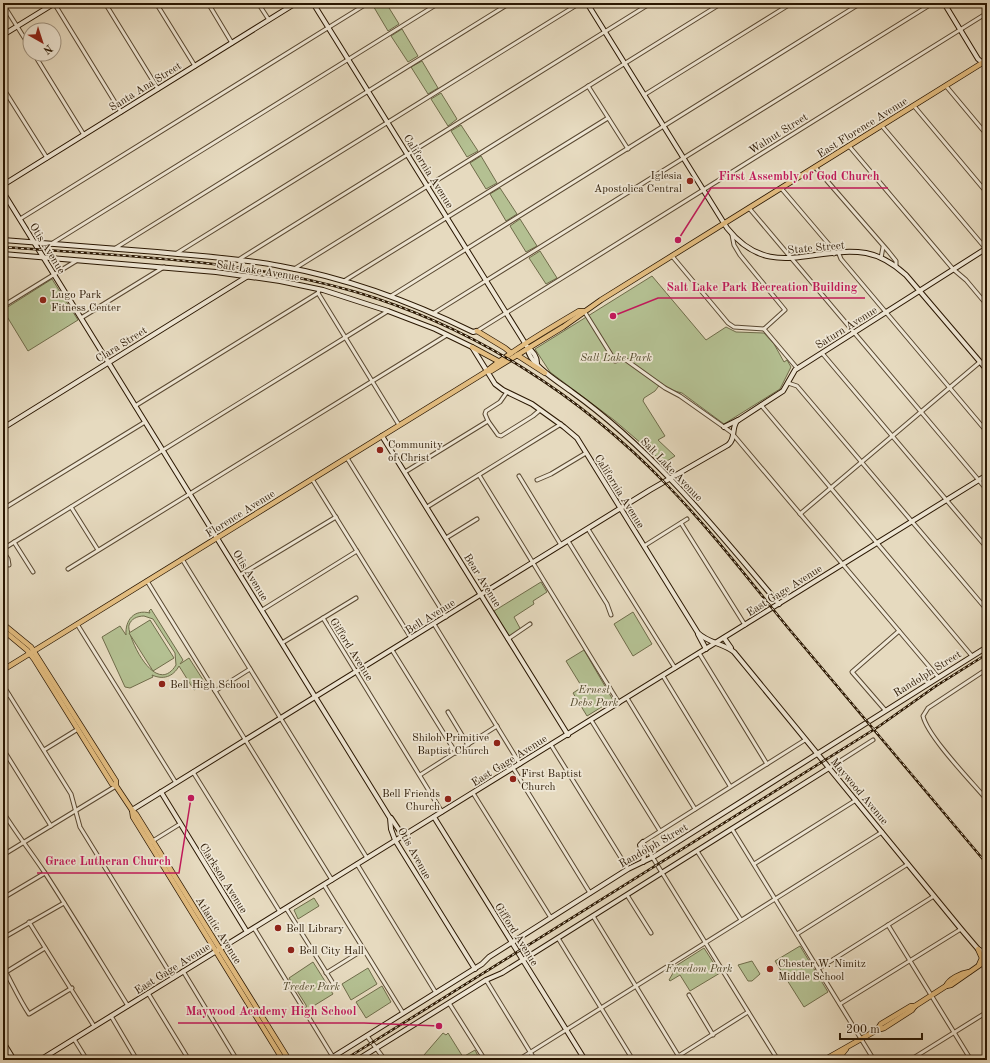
<svg xmlns="http://www.w3.org/2000/svg" width="990" height="1063" viewBox="0 0 990 1063" font-family="'Old Standard TT',serif">
<rect width="100%" height="100%" fill="#e6dabf"/>
<filter id="stains"><feTurbulence type="fractalNoise" baseFrequency=".005" numOctaves="4"/><feColorMatrix values="0 0 0 0 .2 0 0 0 0 .09 0 0 0 0 .02 0 0 0 .5 -.17"/></filter>
<radialGradient id="worn" r=".72"><stop offset=".6" stop-color="#630" stop-opacity="0"/><stop offset="1" stop-color="#630" stop-opacity=".3"/></radialGradient>
<g fill="#b4c092" stroke="#6f6c4a" fill-rule="evenodd">
<path d="M374,3H386L399,24L388,31L372,4Z"/>
<path d="M402,29L418,56L408,62L391,36Z"/>
<path d="M422,61L438,88L428,94L411,67Z"/>
<path d="M441,93L457,119L448,126L431,99Z"/>
<path d="M461,125L478,151L467,157L451,131Z"/>
<path d="M481,156L497,183L486,189L470,163Z"/>
<path d="M500,188L517,214L506,221L490,194Z"/>
<path d="M520,219L537,246L526,252L510,226Z"/>
<path d="M540,251L557,278L546,284L529,258Z"/>
<path d="M652,276L706,340L726,327L736,332L764,333L774,344L784,362L787,360L791,367L780,389L724,424L682,393L671,390L661,383L655,391L644,398L643,401L665,436L658,440L675,456L664,463L614,420L550,372L535,349Z"/>
<path d="M52,279L78,320L28,351L3,310Z"/>
<path d="M541,582L547,592L533,601L534,604L514,617L521,630L509,637L494,611Z"/>
<path d="M151,609L183,660L180,664L189,658L205,683L194,690L179,666C173,677 163,680 152,675L153,677L130,688L125,687L102,637L120,626L126,635C125,620 134,609 150,613L149,611ZM144,616L153,619L175,653L176,665C155,699 126,634 129,625C131,619 137,616 144,616Z"/>
<path d="M633,612L652,644L633,656L614,624Z"/>
<path d="M150,620L174,658L153,671L129,633Z"/>
<path d="M584,650L613,700L587,716L573,693L582,687L566,661Z"/>
<path d="M314,898L319,906L298,919L294,910Z"/>
<path d="M800,946L828,992L804,1007L775,961Z"/>
<path d="M704,948L720,973L690,991L680,975L670,981L669,980L673,973L671,969Z"/>
<path d="M752,961L760,974L752,981H748L738,965Z"/>
<path d="M313,962L333,994L307,1010L306,1005L289,978Z"/>
<path d="M368,968L377,984L351,1000L342,984Z"/>
<path d="M382,986L391,1002L366,1018L356,1002Z"/>
<path d="M443,1033L446,1035L448,1033L463,1057L475,1050L480,1060H425L424,1055Z"/>
</g>
<g fill="none" stroke-linecap="round" stroke-linejoin="round">
<g stroke="#594831" stroke-width="5">
<g id="street">
<path d="M54,3L121,112"/>
<path d="M105,3L158,89"/>
<path d="M156,3L195,66"/>
<path d="M208,3L232,43"/>
<path d="M258,3L269,20"/>
<path d="M3,4L30,47"/>
<path d="M34,54L84,135"/>
<path d="M588,86L628,149"/>
<path d="M946,86L987,135"/>
<path d="M3,88L47,158"/>
<path d="M644,95L792,3"/>
<path d="M914,106L987,193"/>
<path d="M882,126L987,250"/>
<path d="M849,146L953,269L966,280L987,305"/>
<path d="M815,167L888,251L896,261V266"/>
<path d="M781,188L832,248L834,254"/>
<path d="M749,208L987,490"/>
<path d="M20,219L368,3"/>
<path d="M732,235L734,245L740,255L785,310L764,329"/>
<path d="M51,244L439,3"/>
<path d="M114,249L510,3"/>
<path d="M177,253L580,3"/>
<path d="M839,254L841,259L987,432"/>
<path d="M672,256L728,323L734,327L764,329L797,368"/>
<path d="M881,258L883,247"/>
<path d="M238,260L651,3"/>
<path d="M294,269L722,3"/>
<path d="M344,281L608,118"/>
<path d="M318,293L399,425"/>
<path d="M391,296L861,3"/>
<path d="M3,306L76,261"/>
<path d="M584,311L615,361L622,359L626,360L665,388L680,396L731,432L938,677"/>
<path d="M434,313L933,3"/>
<path d="M81,318L164,267"/>
<path d="M477,331L987,13"/>
<path d="M822,353L987,548"/>
<path d="M788,383L797,386L987,610"/>
<path d="M761,405L972,656"/>
<path d="M135,406L318,293L319,290"/>
<path d="M488,421L498,435L501,436L533,416L540,410"/>
<path d="M347,458L446,617"/>
<path d="M405,472L488,421L485,414L486,411L500,402L507,392"/>
<path d="M479,475L619,703"/>
<path d="M519,476L561,545"/>
<path d="M312,479L411,638"/>
<path d="M537,480L551,474L586,453"/>
<path d="M71,507L98,550"/>
<path d="M427,507L561,424"/>
<path d="M3,509L145,422"/>
<path d="M800,514L980,362"/>
<path d="M681,523L745,625"/>
<path d="M588,529L675,668"/>
<path d="M446,538L477,519"/>
<path d="M568,541L607,604L611,615"/>
<path d="M14,542L33,572"/>
<path d="M644,546L687,519"/>
<path d="M3,549L388,311"/>
<path d="M3,551L8,559L9,565"/>
<path d="M182,559L367,858"/>
<path d="M68,569L447,335"/>
<path d="M240,575L336,517"/>
<path d="M147,581L332,880"/>
<path d="M262,610L357,551"/>
<path d="M323,618L442,812"/>
<path d="M77,624L176,783"/>
<path d="M434,624L520,764"/>
<path d="M508,639L530,624"/>
<path d="M282,643L356,598"/>
<path d="M392,650L456,753"/>
<path d="M699,653L767,764"/>
<path d="M987,669L928,708L923,716C928,737 971,781 987,800"/>
<path d="M663,676L730,786"/>
<path d="M3,685L71,794L80,827L173,978"/>
<path d="M215,691L250,669"/>
<path d="M3,698L9,695"/>
<path d="M627,698L695,809"/>
<path d="M885,710L852,672L899,631"/>
<path d="M448,712L468,745"/>
<path d="M591,720L660,831"/>
<path d="M551,745L628,869"/>
<path d="M3,749L51,826"/>
<path d="M44,750L78,729"/>
<path d="M513,768L590,893"/>
<path d="M829,768L873,740"/>
<path d="M193,772L280,912"/>
<path d="M420,775L497,726"/>
<path d="M473,793L551,918"/>
<path d="M3,812C16,833 31,852 45,873C73,916 100,961 128,1006"/>
<path d="M732,829L874,1060"/>
<path d="M151,842L180,824"/>
<path d="M697,851L741,920"/>
<path d="M3,855L116,786"/>
<path d="M357,864L436,993"/>
<path d="M754,864L856,800"/>
<path d="M324,885L403,1013"/>
<path d="M627,895L651,933"/>
<path d="M3,898L45,873"/>
<path d="M286,908L336,988"/>
<path d="M593,916L681,1060"/>
<path d="M29,922L94,1026"/>
<path d="M888,925L971,1060"/>
<path d="M254,928L333,1057"/>
<path d="M797,934L908,864"/>
<path d="M3,938L64,903"/>
<path d="M558,938L633,1060"/>
<path d="M3,967C12,983 19,999 29,1014L72,988"/>
<path d="M818,969L934,896"/>
<path d="M183,971L237,1060"/>
<path d="M6,972L45,948"/>
<path d="M326,973L363,950"/>
<path d="M486,980L535,1060"/>
<path d="M148,993L189,1060"/>
<path d="M689,995L713,1035"/>
<path d="M449,1003L485,1060"/>
<path d="M840,1004L961,929"/>
<path d="M111,1016L137,1060"/>
<path d="M367,1036L385,1060"/>
<path d="M74,1039L87,1060"/>
<path d="M518,1060L882,832"/>
<path d="M672,1060L748,1012"/>
<path d="M778,1060L643,842L805,740"/>
<path d="M910,1060L987,1012"/>
</g>
</g>
<g stroke="#2a1702" stroke-width="6">
<g id="secondary">
<path d="M313,3L528,348C533,351 537,357 537,363"/>
<path d="M587,3L727,228C770,282 813,245 866,253C882,256 895,265 906,275L987,370"/>
<path d="M944,3L978,59L983,63"/>
<path d="M3,35L55,3"/>
<path d="M3,185L296,3"/>
<path d="M3,192L390,818L391,829L395,840L475,969"/>
<path d="M3,240C54,244 105,248 157,252C198,256 239,258 280,266C347,278 412,302 473,332L477,331"/>
<path d="M3,254L216,272L280,281L323,290L388,311L435,329L472,347L495,384L503,390L532,404L564,427L577,438L698,633C708,643 723,643 734,652L961,929L978,949L987,954"/>
<path d="M528,348C527,363 560,383 572,392C653,450 715,528 779,604"/>
<path d="M724,427L738,420"/>
<path d="M3,428L248,276"/>
<path d="M382,436L568,735"/>
<path d="M698,634L706,649"/>
<path d="M724,638L731,648"/>
<path d="M161,792L247,932"/>
<path d="M132,810L650,490L728,445C736,439 731,429 737,421L783,391L795,370L987,248"/>
<path d="M434,817L585,1060"/>
<path d="M391,818L403,836"/>
<path d="M643,842L640,845L644,856L643,862"/>
<path d="M3,1042L14,1060"/>
<path d="M40,1060L987,475"/>
<path d="M328,1060L482,964L489,957L628,869L655,856L987,647"/>
<path d="M357,1060L486,980L502,973L829,768"/>
</g>
</g>
<g stroke="#2a1702" stroke-width="6">
<g id="primary">
<path d="M477,331L505,348L511,353"/>
<path d="M472,347L498,361"/>
<path d="M517,355L545,373"/>
<path d="M486,371H491L563,327L601,300L987,60"/>
<path d="M3,624L31,647L116,781V786"/>
<path d="M3,630L27,650L34,659L112,784L116,786L132,810L136,814L289,1060"/>
<path d="M3,670L484,373C513,350 547,330 579,311H584"/>
<path d="M132,810L133,817L283,1060"/>
<path d="M978,949L982,958L979,965"/>
<path d="M946,986C949,979 961,973 969,972"/>
<path d="M877,1030L881,1024L911,1006H915"/>
<path d="M824,1060L877,1030L884,1028L912,1010L915,1006L946,986L951,985L987,960"/>
<path d="M832,1060L842,1054L846,1049"/>
</g>
</g>
<use href="#street" stroke="#efe7d5" stroke-width="3"/>
<use href="#secondary" stroke="#efe7d5" stroke-width="4"/>
<use href="#primary" stroke="#e3bd80" stroke-width="4.5"/>
<g stroke="#2a1702" stroke-width="2.5">
<g id="rail">
<path d="M3,247C121,256 242,259 356,292C474,327 581,396 666,484C710,529 749,580 789,629C855,707 921,785 987,864"/>
<path d="M344,1060L878,727L936,686L987,654"/>
</g>
</g>
<use href="#rail" stroke="#efe7d5" stroke-width="1" stroke-dasharray="3" stroke-linecap="butt"/>
</g>
<g fill="#8f2418" stroke="#efe7d5" stroke-width="1.5">
<circle cx="690" cy="181" r="4"/>
<circle cx="43" cy="300" r="4"/>
<circle cx="380" cy="450" r="4"/>
<circle cx="162" cy="684" r="4"/>
<circle cx="497" cy="743" r="4"/>
<circle cx="513" cy="779" r="4"/>
<circle cx="448" cy="799" r="4"/>
<circle cx="278" cy="928" r="4"/>
<circle cx="291" cy="950" r="4"/>
<circle cx="770" cy="969" r="4"/>
</g>
<g text-anchor="middle" stroke-width="3.5" stroke-linejoin="round" paint-order="stroke">
<g font-size="11" fill="#2a1702" stroke="#efe7d5">
<text transform="translate(145 86) rotate(-32)" y="4">Santa Ana Street</text>
<text transform="translate(862 127) rotate(-32)" y="4">East Florence Avenue</text>
<text transform="translate(778 133) rotate(-32)" y="4">Walnut Street</text>
<text transform="translate(429 171) rotate(58)" y="4">California Avenue</text>
<text transform="translate(816 247) rotate(-5)" y="4">State Street</text>
<text transform="translate(48 248) rotate(58)" y="4">Otis Avenue</text>
<text transform="translate(258 270) rotate(9)" y="4">Salt Lake Avenue</text>
<text transform="translate(846 327) rotate(-32)" y="4">Saturn Avenue</text>
<text transform="translate(121 344) rotate(-32)" y="4">Clara Street</text>
<text transform="translate(672 469) rotate(46)" y="4">Salt Lake Avenue</text>
<text transform="translate(620 491) rotate(58)" y="4">California Avenue</text>
<text transform="translate(240 513) rotate(-32)" y="4">Florence Avenue</text>
<text transform="translate(251 575) rotate(58)" y="4">Otis Avenue</text>
<text transform="translate(483 580) rotate(58)" y="4">Bear Avenue</text>
<text transform="translate(784 590) rotate(-32)" y="4">East Gage Avenue</text>
<text transform="translate(430 616) rotate(-32)" y="4">Bell Avenue</text>
<text transform="translate(352 649) rotate(58)" y="4">Gifford Avenue</text>
<text transform="translate(927 673) rotate(-32)" y="4">Randolph Street</text>
<text transform="translate(509 760) rotate(-32)" y="4">East Gage Avenue</text>
<text transform="translate(860 791) rotate(50)" y="4">Maywood Avenue</text>
<text transform="translate(653 845) rotate(-30)" y="4">Randolph Street</text>
<text transform="translate(415 853) rotate(61)" y="4">Otis Avenue</text>
<text transform="translate(224 878) rotate(58)" y="4">Clarkson Avenue</text>
<text transform="translate(219 930) rotate(58)" y="4">Atlantic Avenue</text>
<text transform="translate(517 934) rotate(58)" y="4">Gifford Avenue</text>
<text transform="translate(172 968) rotate(-32)" y="4">East Gage Avenue</text>
</g>
<g font-size="11" fill="#2a1702" stroke="#efe7d5" text-anchor="start">
<text x="682" y="179" text-anchor="end">Iglesia<tspan x="682" dy="13">Apostolica Central</tspan></text>
<text x="51" y="298">Lugo Park<tspan x="51" dy="13">Fitness Center</tspan></text>
<text x="388" y="448">Community<tspan x="388" dy="13">of Christ</tspan></text>
<text x="170" y="688">Bell High School</text>
<text x="489" y="741" text-anchor="end">Shiloh Primitive<tspan x="489" dy="13">Baptist Church</tspan></text>
<text x="521" y="777">First Baptist<tspan x="521" dy="13">Church</tspan></text>
<text x="440" y="797" text-anchor="end">Bell Friends<tspan x="440" dy="13">Church</tspan></text>
<text x="286" y="932">Bell Library</text>
<text x="299" y="954">Bell City Hall</text>
<text x="778" y="967">Chester W. Nimitz<tspan x="778" dy="13">Middle School</tspan></text>
</g>
<g font-size="11" font-style="italic" fill="#534a2d" stroke="#efe7d5">
<text x="616" y="361">Salt Lake Park</text>
<text x="594" y="693">Ernest<tspan x="594" dy="13">Debs Park</tspan></text>
<text x="699" y="972">Freedom Park</text>
<text x="311" y="990">Treder Park</text>
</g>
</g>
<path fill="none" stroke="#c2185b" stroke-width="1.5" d="M678 240L711 188H888M613 316L658 298H865M191 798L179 873H37M439 1026L364 1023H178"/>
<g fill="#c2185b" stroke="#efe7d5" stroke-width="1.5">
<circle cx="678" cy="240" r="4"/>
<circle cx="613" cy="316" r="4"/>
<circle cx="191" cy="798" r="4"/>
<circle cx="439" cy="1026" r="4"/>
</g>
<g font-size="12" text-anchor="middle" font-weight="bold" fill="#c2185b" stroke="#efe7d5" stroke-width="3.5" stroke-linejoin="round" paint-order="stroke">
<text x="799" y="180">First Assembly of God Church</text>
<text x="762" y="291">Salt Lake Park Recreation Building</text>
<text x="108" y="865">Grace Lutheran Church</text>
<text x="271" y="1015">Maywood Academy High School</text>
</g>
<rect width="990" height="1063" fill="none" stroke="#e6dabf" stroke-width="16"/>
<rect x="4" y="4" width="982" height="1055" fill="none" stroke="#2a1702" stroke-width="2"/>
<rect x="8" y="8" width="974" height="1047" fill="none" stroke="#2a1702"/>
<g transform="translate(42 42) rotate(141)"><circle r="19" fill="#efe7d5" stroke="#a09481"/>
<path d="M0-3L7 15L0 10L-7 15Z" fill="#8f2418"/>
<text y="-6" font-size="11" font-weight="bold" text-anchor="middle" fill="#2a1702">N</text>
</g>
<path d="M840 1033v6h82v-6" fill="none" stroke="#2a1702" stroke-width="2"/>
<text x="846" y="1033" font-size="12" fill="#2a1702" stroke="#efe7d5" stroke-width="3" paint-order="stroke">200 m</text>
<rect width="100%" height="100%" filter="url(#stains)"/>
<rect width="100%" height="100%" fill="url(#worn)"/>
</svg>
